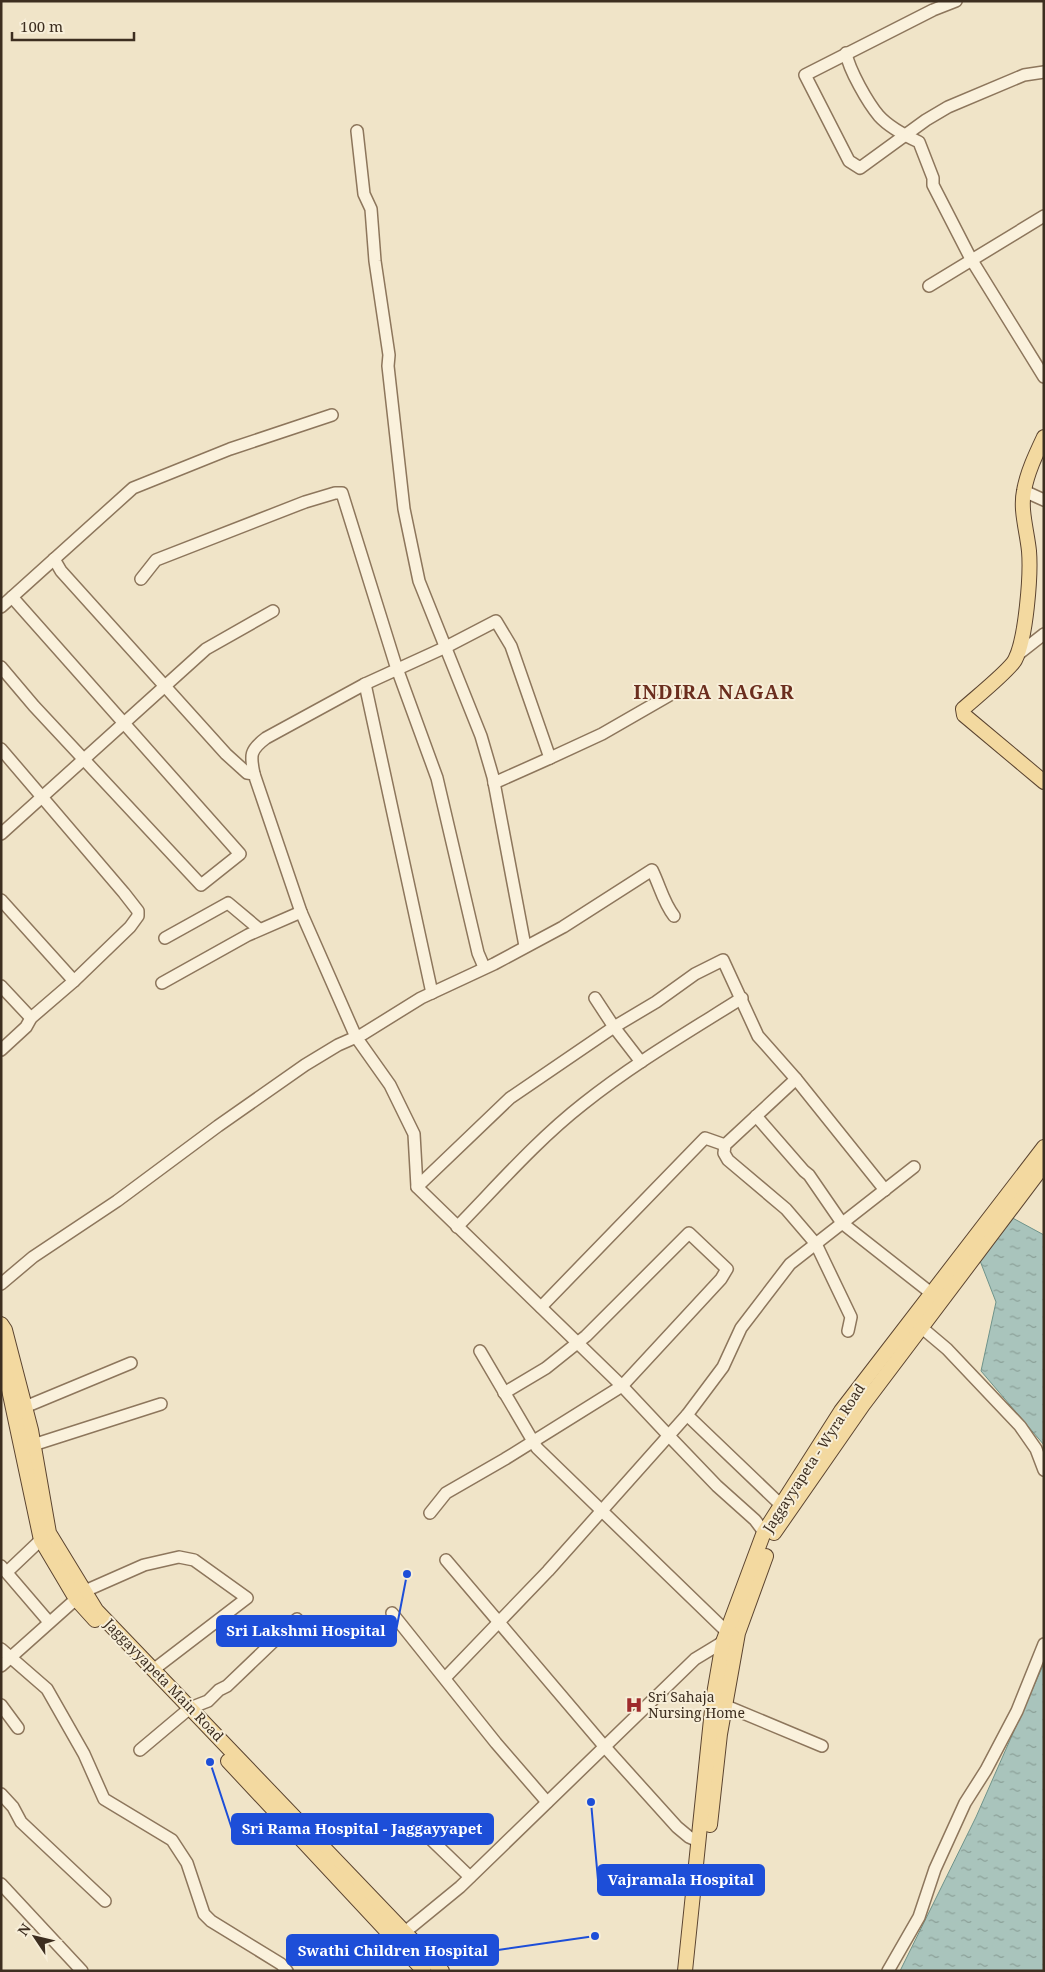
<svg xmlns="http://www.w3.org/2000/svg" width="1045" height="1972" viewBox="0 0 1045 1972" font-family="'Noto Serif',serif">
<defs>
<pattern id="water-ripples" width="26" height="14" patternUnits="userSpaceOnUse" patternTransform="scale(1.25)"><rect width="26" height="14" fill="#a9c4bc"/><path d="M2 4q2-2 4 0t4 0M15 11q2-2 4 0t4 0" fill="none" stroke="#8ba098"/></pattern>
</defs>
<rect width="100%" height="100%" fill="#f0e4c8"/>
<g fill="url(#water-ripples)" stroke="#6f938a">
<path d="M1007,1215L1044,1235V1445L981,1371L996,1302L977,1253Z"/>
<path d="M1044,1663V1971H900L976,1817Z"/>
</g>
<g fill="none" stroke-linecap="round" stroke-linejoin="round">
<g stroke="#8d765c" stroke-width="14">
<g id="minor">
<path d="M956,1L933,10L805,75L849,161L860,168L926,120L948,107L1024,75L1044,72"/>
<path d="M846,53C849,70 868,103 879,116C889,127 906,136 919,142L933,178V185L971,259L1044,377"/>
<path d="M357,131L364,194L371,209L375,261L389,355L388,366L404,509L419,581L481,736L493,777L525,946"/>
<path d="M929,286L1044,216"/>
<path d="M1024,491L1044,500"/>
<path d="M54,559L61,571L226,754L247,773L254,774L301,912L356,1037L390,1085L414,1134L417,1187L622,1386L669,1436L717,1486L755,1520L764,1532"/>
<path d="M141,579L156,560L305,502L335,493H342L395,663L437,778L478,953L484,967"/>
<path d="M1,607L133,488L230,449L332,415"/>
<path d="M1016,656L1044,634"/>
<path d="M1,667L34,706L201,885L240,854L12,597"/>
<path d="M365,684L432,993"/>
<path d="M1,749L124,893L138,911V916L130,927L74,981L31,1018L26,1027L1,1050"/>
<path d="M550,758L602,734L675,692"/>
<path d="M254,774C250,755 250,750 266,738L365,684L446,647L496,621L511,646L550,758L494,783"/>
<path d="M1,834L206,649L273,611"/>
<path d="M1,900L74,981"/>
<path d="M165,938L228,903L259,929"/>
<path d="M162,983L248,935L301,912"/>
<path d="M1,986L31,1018"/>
<path d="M595,998L614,1027L641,1062"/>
<path d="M796,1079L725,1145L724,1153L728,1160L786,1209L816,1244L851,1317L848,1331"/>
<path d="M756,1116L804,1171L809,1175L842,1223L931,1293"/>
<path d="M417,1187L510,1098L614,1027L656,1002L695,974L723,960L758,1036L796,1079L885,1190"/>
<path d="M457,1227C498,1185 537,1140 583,1104C633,1064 688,1032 742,998"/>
<path d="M1,1284L33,1257L117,1201L218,1126L305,1065L338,1045L363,1034L421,998L494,964L563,927L652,870C660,886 663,902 674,916"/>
<path d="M541,1307L705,1138L725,1145"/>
<path d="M915,1322L947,1349L1020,1426L1036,1449L1044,1470"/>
<path d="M480,1351L537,1448L727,1632"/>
<path d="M25,1407L131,1363"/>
<path d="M687,1415L781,1505"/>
<path d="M33,1445L161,1404"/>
<path d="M430,1513L446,1493L505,1459L622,1386L721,1279L727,1269L689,1233L586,1336L546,1368L504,1393"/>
<path d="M446,1560L604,1746L677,1827L689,1837L698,1841"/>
<path d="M1,1566L49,1622"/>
<path d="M7,1572L47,1534"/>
<path d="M392,1613L496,1743L547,1802"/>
<path d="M1,1649L47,1689L84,1754L104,1799L172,1840L187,1863L204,1914L211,1921L281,1964L287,1971"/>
<path d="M1,1666L85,1591L144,1565L179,1557L194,1560L247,1598L153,1670"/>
<path d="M445,1678L548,1571L687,1415L723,1367L741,1328L790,1264L914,1167"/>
<path d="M719,1703L822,1746"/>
<path d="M1,1705L18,1728"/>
<path d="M140,1750L190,1708L208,1701L219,1690L227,1686L297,1619"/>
<path d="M1,1794L13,1807L21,1822L105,1901"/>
<path d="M414,1823L470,1877"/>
<path d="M1,1884L82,1971"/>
<path d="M405,1932L460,1887L695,1659L723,1642"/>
<path d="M888,1971L919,1917L935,1869L965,1803L986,1770L1017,1711L1044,1644"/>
</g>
</g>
<g stroke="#5b4430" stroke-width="16">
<g id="major">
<path d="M1044,437C1036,454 1027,473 1024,491C1020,510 1027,531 1029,551C1031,575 1026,639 1015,660C1010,670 974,699 963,709L964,715L1044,782"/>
<path d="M1,1324L5,1330L31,1430L49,1533L96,1610L442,1971"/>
<path d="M1,1352L41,1540L76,1599L95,1620"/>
<path d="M774,1533L863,1405L1044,1165"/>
<path d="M228,1761L424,1971"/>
<path d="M710,1825L720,1734L738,1633L766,1556"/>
<path d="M685,1971L713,1700L723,1642L764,1532L841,1411L1044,1147"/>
</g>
</g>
<use href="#minor" stroke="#faf1dc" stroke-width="11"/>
<use href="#major" stroke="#f3d9a0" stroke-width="14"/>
</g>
<defs>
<g id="hospital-bare" transform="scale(1.35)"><path d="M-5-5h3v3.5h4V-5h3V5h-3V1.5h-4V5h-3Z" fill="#9e2a2b" stroke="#f7eed8" stroke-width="2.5" paint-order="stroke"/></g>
</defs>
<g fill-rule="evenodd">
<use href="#hospital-bare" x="634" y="1705"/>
</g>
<g text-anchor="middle" stroke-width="4" stroke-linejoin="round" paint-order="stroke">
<g font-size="14" fill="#3d2e20" stroke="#f7eed8">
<text transform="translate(814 1458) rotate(-57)" y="5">Jaggayyapeta - Wyra Road</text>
<text transform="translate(164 1680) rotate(46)" y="5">Jaggayyapeta Main Road</text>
</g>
<g font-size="14" fill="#3d2e20" stroke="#f7eed8" text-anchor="start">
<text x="648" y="1702">Sri Sahaja<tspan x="648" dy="16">Nursing Home</tspan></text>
</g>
<g font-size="19" font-weight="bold" letter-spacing="1" fill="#6b2e1e" stroke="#f7eed8">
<text x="714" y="699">INDIRA NAGAR</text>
</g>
</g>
<path fill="none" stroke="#1d4ed8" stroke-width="2" d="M407 1574L396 1631M210 1762L232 1829M591 1802L598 1880M595 1936L498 1950"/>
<g fill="#1d4ed8" stroke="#f7eed8" stroke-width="2">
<circle cx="407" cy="1574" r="5"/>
<circle cx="210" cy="1762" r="5"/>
<circle cx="591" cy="1802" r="5"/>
<circle cx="595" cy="1936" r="5"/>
</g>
<g fill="#1d4ed8" stroke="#1d4ed8" stroke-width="2">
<rect x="217" y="1616" width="179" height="30" rx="5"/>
<rect x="232" y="1814" width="261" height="30" rx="5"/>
<rect x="598" y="1865" width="166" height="30" rx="5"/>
<rect x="287" y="1935" width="211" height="30" rx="5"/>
</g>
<g font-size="15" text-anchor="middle" font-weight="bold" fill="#fff">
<text x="306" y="1636">Sri Lakshmi Hospital</text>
<text x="362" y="1834">Sri Rama Hospital - Jaggayyapet</text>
<text x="681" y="1885">Vajramala Hospital</text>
<text x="393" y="1956">Swathi Children Hospital</text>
</g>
<rect width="1045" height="1972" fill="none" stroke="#3d2e20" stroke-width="5"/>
<g transform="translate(35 1937) rotate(305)" stroke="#f7eed8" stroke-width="4" paint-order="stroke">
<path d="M0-4L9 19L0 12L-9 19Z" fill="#3d2e20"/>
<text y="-8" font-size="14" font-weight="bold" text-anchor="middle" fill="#3d2e20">N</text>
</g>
<path d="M12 32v8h122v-8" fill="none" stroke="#3d2e20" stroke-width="2.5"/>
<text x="20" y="32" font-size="15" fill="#3d2e20" stroke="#f7eed8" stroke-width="4" paint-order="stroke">100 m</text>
</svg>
